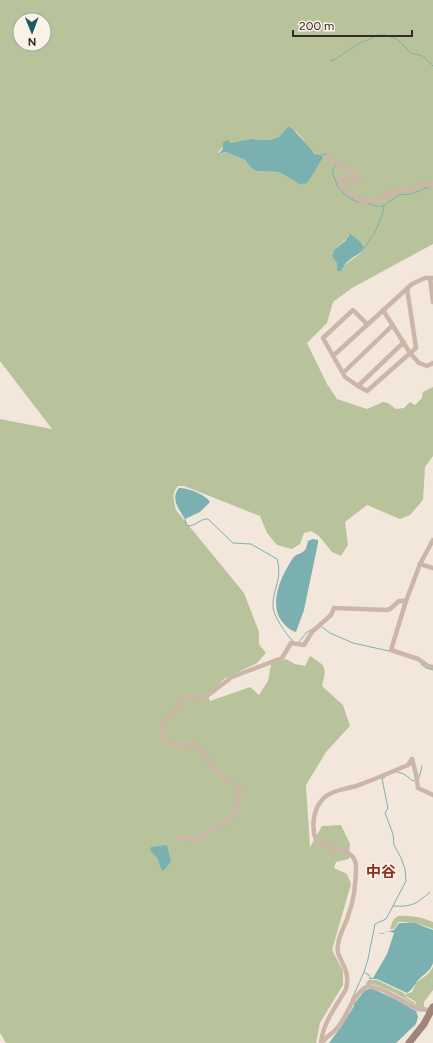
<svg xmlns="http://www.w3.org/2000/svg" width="433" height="1043" viewBox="0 0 433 1043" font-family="Figtree,'Noto Sans JP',sans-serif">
<rect width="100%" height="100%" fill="#f3e7dc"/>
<g fill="#b8c39c" fill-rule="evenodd">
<path d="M0,0H433V244L352,288L333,302L327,323L307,343L327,384L337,399L367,409L383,402L388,403L396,409L404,408L410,402L415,405L422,398L423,392L433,387V456L425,467L423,500L410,515L400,519L367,505L345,522L348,545L341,556L332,552L319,536L311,531L304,533L300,544L292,549L277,545L267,533L260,516L184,486H178C171,494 174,501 176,510L244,593L259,632V644L266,653L257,663L224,679L217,686L207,694L210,701L250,687L259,695L268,681L271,664L286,659L295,664L305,666L310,656C326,666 327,667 322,686L343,705L350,726L326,752L306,785L310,847L322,826L341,825L350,844L349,859L336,862L334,868L347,874L351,884L332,950L343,971V985L320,1023L316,1043H6L0,1033V419L52,429L0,361ZM20,20H44V44H20ZM288,126C303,133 307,152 322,157L312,176L301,185L279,172L256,171L251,168L245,160L226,152L220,154L218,152L230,141L232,143H237L251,139L270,140L279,137ZM349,235L363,246L362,252L346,264L343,269L332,256C334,247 344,243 349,235Z"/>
<path d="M398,916C411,915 421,917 433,922V929C421,924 411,922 398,922L394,929H390L393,920Z"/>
<path d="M433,967V990L424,1002V1008L415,1006L416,1002L406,996V994L412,992L416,983L428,974Z"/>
<path d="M368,980H377L404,993L407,998L415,1003L414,1004C402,997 381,983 366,984Z"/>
</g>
<g fill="#7ab1b0">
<path d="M288,126L293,129L315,154L320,155L323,157L312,176L306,184L304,183L301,185L279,172L256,171L251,168L245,160L226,152L218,154L223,149V143L227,140L232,143L251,139L270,140L279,137Z"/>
<path d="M350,234C376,252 358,251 346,263C344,266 343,269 341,271H338L337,270V263L332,256L334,250L345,241Z"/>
<path d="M179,488C188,488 205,494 210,502L200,512L185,519C179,509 170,499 179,488Z"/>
<path d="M313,539L318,540V543L304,610L296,632C291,631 287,627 284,624C267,605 281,576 293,558C295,554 302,554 305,550C307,547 307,544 308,541Z"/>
<path d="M167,845L171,862L163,871L161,869L158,859L150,850L151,847Z"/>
<path d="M399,923H415L433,930V963C430,973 421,975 416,983C413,987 412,990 407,993L377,979H369V977L370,978H373L387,954L394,933L388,931L382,934H378L394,930Z"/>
<path d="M371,988L395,999L416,1011L418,1017L416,1024L396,1043H329L341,1027L354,1006V1003H355L364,991Z"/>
</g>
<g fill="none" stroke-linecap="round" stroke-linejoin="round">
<g stroke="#7ab1b0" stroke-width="1">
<path d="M330,61L334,60L358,44L379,35H384L397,39L411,53L423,56L433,66"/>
<path d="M321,156L324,154L329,156"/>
<path d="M336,164L332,171L337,185L345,195L357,202L368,203L375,206H383L399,195L411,194L431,186"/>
<path d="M363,248L365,247L375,232L382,216L384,206"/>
<path d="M185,518L186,524L188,526C196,526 201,518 208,519L233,543L251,544L277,559C283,579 273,587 273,605C272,614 286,635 294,642"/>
<path d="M322,627L330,633L353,643L389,651"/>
<path d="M299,642L306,633L317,626"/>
<path d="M421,664L426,668L433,670"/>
<path d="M397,772L404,774L413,781L415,780"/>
<path d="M385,777L382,779L388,808L385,813L393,834L394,845L401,858L405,869L406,881L393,906"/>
<path d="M419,778L422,766"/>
<path d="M365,973L369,975L370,977"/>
<path d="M351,1001L364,972L368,959L375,924L386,919L393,906C413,907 416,904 430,892"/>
</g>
<g stroke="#ccb6a8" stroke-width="4.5">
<path d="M327,157L341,165L358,177L360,179L358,182L341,178L339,179L341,186L344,190L359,200L365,201L379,200L393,192L408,190L417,186L433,184"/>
<path d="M430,278L433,302"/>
<path d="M383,310L410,353L419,363L427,366L433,363"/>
<path d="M367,324L353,310L323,338L345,377L358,386L404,342"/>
<path d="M333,356L412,284L425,278H433"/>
<path d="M343,373L393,325"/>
<path d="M358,386L367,391L416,348L407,288"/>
<path d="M433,540L420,564L406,601L391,650L418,659L428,666L433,667"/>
<path d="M420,564L433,568"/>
<path d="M412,759L416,774L418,788L433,795"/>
<path d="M177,837L188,839H198L230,819L237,809L240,792C235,782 222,778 215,770C209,764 205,749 196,746C189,744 180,747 172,744C163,740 159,729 165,721C167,716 172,714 176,710C179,707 181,702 184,697L199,699L207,696L232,677L282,658L291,643L304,645L312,632L331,615L334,608L386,610L390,609L399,601H406"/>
<path d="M321,1043C323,1022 336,1007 346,989C352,967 335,960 338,945C339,934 345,926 348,916C354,901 356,881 356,865C354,851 342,852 331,848C326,846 321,843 316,840C311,827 313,807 325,797C332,790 347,789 356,786C374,780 391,772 408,765L412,759"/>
<path d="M322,1043C326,1036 334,1033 338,1027C348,1015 353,993 368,986L383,990L418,1009L431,1010"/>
</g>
<path stroke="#9f8579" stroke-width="7" d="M409,1043L424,1024L433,1007"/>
</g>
<g text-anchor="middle" stroke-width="3" stroke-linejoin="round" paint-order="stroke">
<g font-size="15" font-weight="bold" fill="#8a321f" stroke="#faf1e9">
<text x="381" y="877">中谷</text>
</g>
</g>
<g transform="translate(32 32) rotate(179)"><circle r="19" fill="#faf1e9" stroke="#aca29c"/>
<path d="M0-3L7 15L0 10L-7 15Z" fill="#1c5b5b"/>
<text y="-6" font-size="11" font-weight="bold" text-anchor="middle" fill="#382c28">N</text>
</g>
<path d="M293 30v6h119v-6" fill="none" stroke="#382c28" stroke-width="2"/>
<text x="299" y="30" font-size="12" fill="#382c28" stroke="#faf1e9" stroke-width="3" paint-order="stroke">200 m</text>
</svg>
